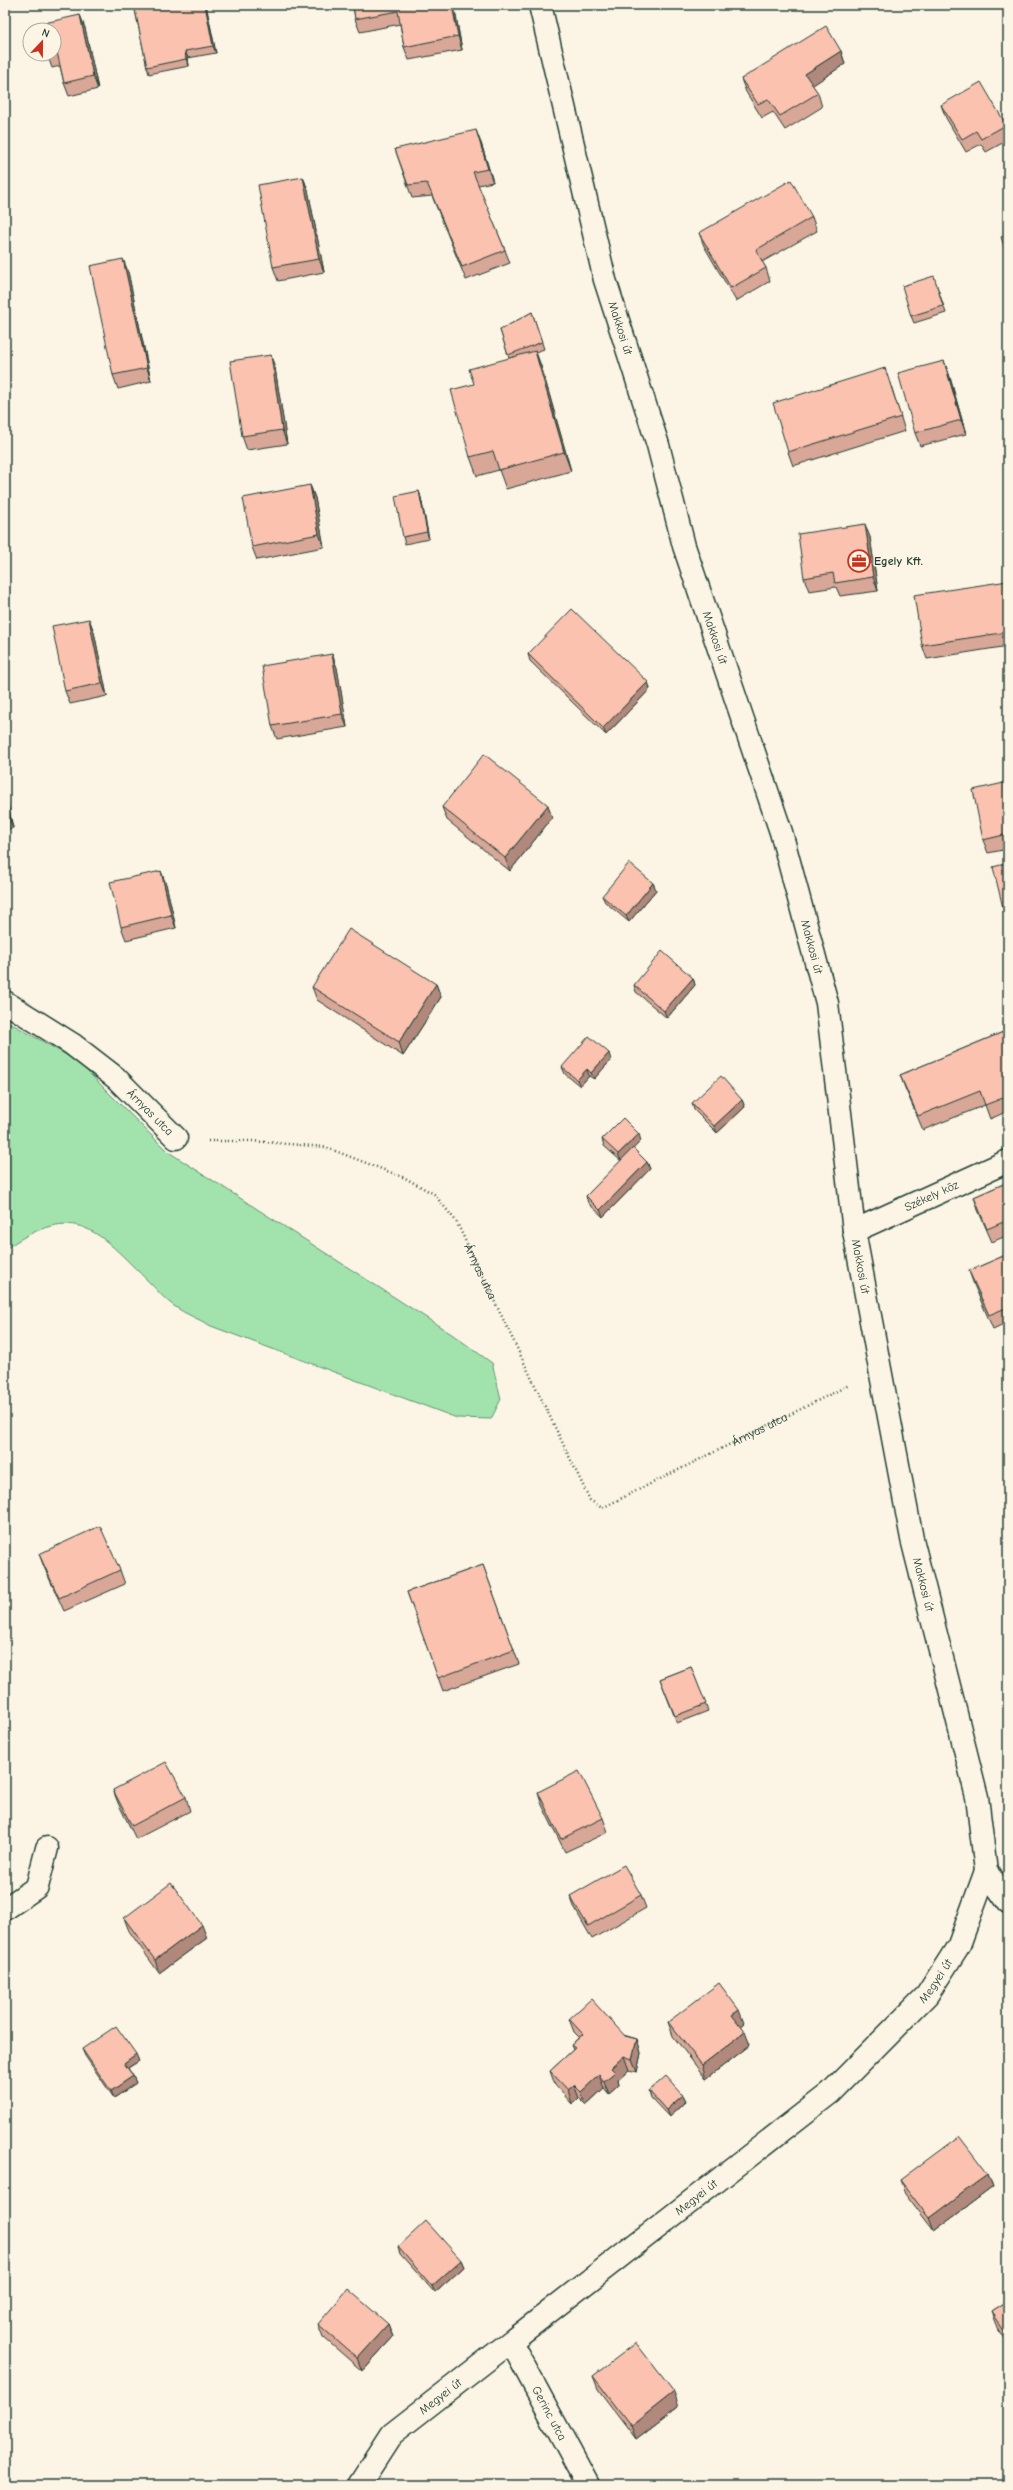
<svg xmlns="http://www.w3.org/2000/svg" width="1013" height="2490" viewBox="0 0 1013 2490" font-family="'Comic Neue',sans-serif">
<rect width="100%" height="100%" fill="#fcf5e5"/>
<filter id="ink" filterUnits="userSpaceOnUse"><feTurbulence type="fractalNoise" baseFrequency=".025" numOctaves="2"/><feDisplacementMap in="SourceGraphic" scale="8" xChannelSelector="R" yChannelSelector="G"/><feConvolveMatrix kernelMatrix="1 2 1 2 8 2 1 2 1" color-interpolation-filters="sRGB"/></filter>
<g filter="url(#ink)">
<path fill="#a2e3ad" stroke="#609070" d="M5,1020L77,1061L167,1151L453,1335L492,1363L501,1399L491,1419L457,1418L211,1326C199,1319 185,1314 174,1306C165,1300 157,1290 150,1283C96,1230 77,1200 5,1249Z"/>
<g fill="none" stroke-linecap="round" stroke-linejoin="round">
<g stroke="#1f3d34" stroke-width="25">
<g id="minor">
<path id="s2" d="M540,5L605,280L658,445L684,546L781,832L827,1003L854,1231L912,1539L977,1797L986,1871L1008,1902"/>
<path id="s3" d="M5,1002L72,1044L116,1078L176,1138"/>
<path id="s4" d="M854,1231L1008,1161"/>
<path d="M5,1909L37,1887L47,1848"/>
<path id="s5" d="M511,2342L588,2485"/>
<path id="s6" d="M359,2485L392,2434L830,2093L927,1995L959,1945L986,1871"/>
</g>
</g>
<path stroke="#1f3d34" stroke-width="2.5" stroke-dasharray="1 3" stroke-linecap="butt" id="s1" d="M208,1141H252L325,1147L405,1178L434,1194L456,1221L590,1500L602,1508L849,1385"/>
<use href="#minor" stroke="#fcf5e5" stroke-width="22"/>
</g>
<g fill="#d8a797" stroke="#1f3d34">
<path d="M134,5H206L216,53L188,58L189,66L149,74L147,67Z"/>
<path d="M353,5H454L462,50L409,60L404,47L400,24L360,32L355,19Z"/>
<path d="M80,15L85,28L98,89L69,96L64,83L60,66L52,68L47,54H54V30Z"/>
<path d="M841,51L845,64L812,85L818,93L822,107L785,130L773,112L762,118L746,92L741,79Z"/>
<path d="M941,105L1006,125L1008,132V140L986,152L981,144L966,152L946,118Z"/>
<path d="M481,143L493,182L478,185L505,250L510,263L466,280L432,196L412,198L395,149Z"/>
<path d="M303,177L308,190L324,272L278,281L273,267Z"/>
<path d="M812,217L817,231L762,262L766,268L770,281L736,301L704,246L699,233Z"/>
<path d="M123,259L128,272L151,381L118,389L113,375Z"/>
<path d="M936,283L946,313L914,323L911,316Z"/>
<path d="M532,312L544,349L536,352L542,369L571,471L506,489L499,470L477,476L470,457L474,384L509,358L500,330Z"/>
<path d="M944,361L949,374L966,434L920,446L915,433Z"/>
<path d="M275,368L287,444L247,450L242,436Z"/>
<path d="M890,382L905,431L793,466L788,452Z"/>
<path d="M310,485L315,498L324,547L257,560L252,547Z"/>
<path d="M419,491L421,498L429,539L405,544L403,537Z"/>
<path d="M870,537L878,591L840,596L836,587L809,591L804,578Z"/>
<path d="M1008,581V646L927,659L922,645Z"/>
<path d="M89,619L94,632L107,696L70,704L65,691Z"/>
<path d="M332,654L337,668L347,727L277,739L272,726Z"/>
<path d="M528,654L648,682L650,689L606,735L530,661Z"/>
<path d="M1008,782V849L988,853L983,840Z"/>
<path d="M5,791L13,828L5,830Z"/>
<path d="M442,807L552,818L510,871L447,820Z"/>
<path d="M653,883L656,890L629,922L605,902L602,896Z"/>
<path d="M166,884L176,928L126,940L121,927Z"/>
<path d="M693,978L695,985L667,1018L636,992L634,985Z"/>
<path d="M436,984L441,997L403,1056L317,1000L312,987Z"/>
<path d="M1008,1030V1111L990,1119L985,1105L923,1130L905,1088L900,1075Z"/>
<path d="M611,1060L594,1079L589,1076L580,1086L565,1074L562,1067Z"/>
<path d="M742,1100L745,1107L717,1133L694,1110L692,1103Z"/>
<path d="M602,1139L641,1141L633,1149L647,1162L650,1169L603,1217L588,1203L586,1196L621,1161L604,1146Z"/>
<path d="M1008,1182V1235L992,1242L978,1210L974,1197Z"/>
<path d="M1008,1254V1322L993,1329L974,1285L969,1271Z"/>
<path d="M39,1554L120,1570L125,1584L64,1611L44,1567Z"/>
<path d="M483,1565L519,1664L443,1691L407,1592Z"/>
<path d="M691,1667L708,1711L677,1723L660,1679Z"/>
<path d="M113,1790L186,1797L190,1811L136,1839L118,1803Z"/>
<path d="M538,1792L603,1818L608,1832L565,1852L542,1805Z"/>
<path d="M641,1895L646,1908L592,1939L575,1909L570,1896Z"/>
<path d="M124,1918L207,1938L159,1973L129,1931Z"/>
<path d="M569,2019L637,2039L641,2053L637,2072L629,2070L618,2080L619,2085L609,2094L604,2088L586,2105L579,2098L572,2104L555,2085L550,2071L573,2050L571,2045L579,2037L574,2032Z"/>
<path d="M668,2022L744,2023L740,2026L750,2045L706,2079L673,2036Z"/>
<path d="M82,2049L139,2061L128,2068L133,2076L136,2083L114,2098L85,2056Z"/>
<path d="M649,2091L683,2095L686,2101L669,2117L651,2098Z"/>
<path d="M988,2174L993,2187L934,2231L905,2193L900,2180Z"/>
<path d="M398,2247L461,2260L464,2267L435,2293L400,2254Z"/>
<path d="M1008,2301V2344L996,2325L991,2312Z"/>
<path d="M318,2324H388L393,2337L362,2371L323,2337Z"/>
<path d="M1008,2375V2386L1005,2378Z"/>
<path d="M593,2376L679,2406L636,2439L598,2389Z"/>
</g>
<g fill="#b0887b" stroke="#1f3d34">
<path d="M205,5H206L216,53L213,46Z"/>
<path d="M452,5H454L462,50L458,36Z"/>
<path d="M80,15L85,28L98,89L93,76Z"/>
<path d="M185,51L188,58L189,66L186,59Z"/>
<path d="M841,51L845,64L810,87L805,74Z"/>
<path d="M476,130L481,143L493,182L488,169Z"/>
<path d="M303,177L308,190L324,272L319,259Z"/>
<path d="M123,259L128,272L151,381L147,368Z"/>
<path d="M535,351L542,369L571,471L564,452Z"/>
<path d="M271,355L275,368L287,444L282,430Z"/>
<path d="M944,361L949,374L966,434L961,420Z"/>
<path d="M310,485L315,498L324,547L319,534Z"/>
<path d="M419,491L421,498L429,539L427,532Z"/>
<path d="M865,524L870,537L878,591L873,577Z"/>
<path d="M89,619L94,632L107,696L102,683Z"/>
<path d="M332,654L337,668L347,727L342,714Z"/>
<path d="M648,682L650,689L606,735L603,728Z"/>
<path d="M5,791L13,828L8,815L5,800Z"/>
<path d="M548,805L552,818L510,871L505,858Z"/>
<path d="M161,871L166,884L176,928L171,915Z"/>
<path d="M653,883L656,890L629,922L626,916Z"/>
<path d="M693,978L695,985L667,1018L664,1011Z"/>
<path d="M436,984L441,997L403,1056L399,1042Z"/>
<path d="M609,1053L611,1060L594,1079L591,1073Z"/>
<path d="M587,1069L589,1076L580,1086L577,1080Z"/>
<path d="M742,1100L745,1107L717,1133L714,1126Z"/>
<path d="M639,1134L641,1141L621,1161L618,1154Z"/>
<path d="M647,1162L650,1169L603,1217L600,1210Z"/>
<path d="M202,1925L207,1938L159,1973L155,1960Z"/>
<path d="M739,2010L744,2023L737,2029L732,2015Z"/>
<path d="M745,2032L750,2045L706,2079L702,2065Z"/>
<path d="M637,2039L641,2053L637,2072L632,2059Z"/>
<path d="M136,2054L139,2061L126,2069L124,2063Z"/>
<path d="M624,2056L629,2070L618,2080L619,2085L609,2094L604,2081L611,2068Z"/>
<path d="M599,2075L604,2088L586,2105L581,2092Z"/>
<path d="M133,2076L136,2083L114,2098L111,2091Z"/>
<path d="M574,2085L579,2098L572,2104L568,2090Z"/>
<path d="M683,2095L686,2101L669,2117L666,2110Z"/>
<path d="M988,2174L993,2187L934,2231L929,2218Z"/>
<path d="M461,2260L464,2267L435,2293L432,2286Z"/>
<path d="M388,2324L393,2337L362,2371L357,2358Z"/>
<path d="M674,2392L679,2406L636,2439L631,2426Z"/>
</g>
<g fill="#fbc2b0" stroke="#1f3d34">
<path d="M134,5H205L213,46L185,51L186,59L147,67Z"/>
<path d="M353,5H452L458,36L404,47L398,11L355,19Z"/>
<path d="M80,15L93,76L64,83L57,52L54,53V30H42L40,24Z"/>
<path d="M826,26L841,51L805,74L818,93L780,116L768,99L758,104L741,79Z"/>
<path d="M981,82L1006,125L981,139L976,131L962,139L941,105Z"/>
<path d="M476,130L488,169L473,172L505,250L462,267L427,183L408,185L395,149Z"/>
<path d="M303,177L319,259L273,267L258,185Z"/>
<path d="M791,180L812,217L756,250L766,268L731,288L699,233Z"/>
<path d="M1008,234V258L1001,237Z"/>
<path d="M123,259L147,368L113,375L90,266Z"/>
<path d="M934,276L943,306L911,316L902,286Z"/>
<path d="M532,312L542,342L508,355L500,330Z"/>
<path d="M535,351L564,452L499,470L493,451L470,457L451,390L474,384L469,369Z"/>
<path d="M271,355L282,430L242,436L230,361Z"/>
<path d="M944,361L961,420L915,433L898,373Z"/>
<path d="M885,368L901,417L788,452L773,403Z"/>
<path d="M310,485L319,534L252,547L243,498Z"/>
<path d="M419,491L427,532L403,537L395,496Z"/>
<path d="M865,524L873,577L835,583L833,573L804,578L798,534Z"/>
<path d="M1008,581V632L922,645L914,595Z"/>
<path d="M572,609L648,682L603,728L528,654Z"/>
<path d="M89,619L102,683L65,691L52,626Z"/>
<path d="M332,654L342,714L272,726L262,666Z"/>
<path d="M484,754L548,805L505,858L442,807Z"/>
<path d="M1008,782V834L983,840L973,790Z"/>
<path d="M5,800L8,815H5Z"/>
<path d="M629,863L653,883L626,916L602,896Z"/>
<path d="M1008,863V923L1007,924L993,867Z"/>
<path d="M161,871L171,915L121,927L110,882Z"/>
<path d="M349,929L436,984L399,1042L312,987Z"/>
<path d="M662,951L693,978L664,1011L634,985Z"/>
<path d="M1008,1030V1096L985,1105L980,1091L918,1116L900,1075Z"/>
<path d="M589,1036L609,1053L591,1073L587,1069L577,1080L562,1067Z"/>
<path d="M721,1076L742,1100L714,1126L692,1103Z"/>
<path d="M623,1118L639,1134L618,1154L602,1139Z"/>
<path d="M633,1148L647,1162L600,1210L586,1196Z"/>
<path d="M1008,1182V1220L987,1229L974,1197Z"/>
<path d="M1008,1254V1307L989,1315L969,1271Z"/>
<path d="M100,1526L120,1570L59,1598L39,1554Z"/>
<path d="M483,1565L514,1650L438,1678L407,1592Z"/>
<path d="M691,1667L706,1704L675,1716L660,1679Z"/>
<path d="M166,1762L186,1797L132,1826L113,1790Z"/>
<path d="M579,1771L603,1818L561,1839L538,1792Z"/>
<path d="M624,1865L641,1895L588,1926L570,1896Z"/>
<path d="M171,1883L202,1925L155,1960L124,1918Z"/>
<path d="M719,1983L739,2010L732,2015L745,2032L702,2065L668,2022Z"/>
<path d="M591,1999L625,2036L637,2039L632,2059L624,2056L611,2068L615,2072L604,2081L599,2075L581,2092L574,2085L568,2090L550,2071L575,2048L571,2045L583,2034L569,2019Z"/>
<path d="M116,2026L136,2054L124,2063L133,2076L111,2091L82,2049Z"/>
<path d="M666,2076L683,2095L666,2110L649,2091Z"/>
<path d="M959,2136L988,2174L929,2218L900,2180Z"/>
<path d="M426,2221L461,2260L432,2286L398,2247Z"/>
<path d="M348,2289L388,2324L357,2358L318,2324Z"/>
<path d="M1008,2301V2337L991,2312Z"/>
<path d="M636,2343L674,2392L631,2426L593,2376Z"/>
<path d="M1008,2375V2382L1005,2378Z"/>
</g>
</g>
<defs>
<g id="office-ring" transform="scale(1.15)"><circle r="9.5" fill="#fcf5e5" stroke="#c8321e" stroke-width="1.5"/><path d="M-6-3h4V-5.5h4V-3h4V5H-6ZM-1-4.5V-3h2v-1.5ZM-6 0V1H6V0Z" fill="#c8321e"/></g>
</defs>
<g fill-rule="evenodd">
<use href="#office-ring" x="859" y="561"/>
</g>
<g text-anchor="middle" stroke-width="3" stroke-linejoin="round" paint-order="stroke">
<g font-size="12" fill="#1f3d34" stroke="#fcf5e5">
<text dy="4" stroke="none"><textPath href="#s2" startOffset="333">Makkosi út</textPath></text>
<text dy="4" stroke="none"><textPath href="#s2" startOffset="657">Makkosi út</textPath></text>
<text dy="4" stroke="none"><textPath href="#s2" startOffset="981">Makkosi út</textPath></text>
<text dy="4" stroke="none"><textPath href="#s3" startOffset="183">Árnyas utca</textPath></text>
<text dy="4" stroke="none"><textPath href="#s4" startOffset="85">Székely köz</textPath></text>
<text dy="4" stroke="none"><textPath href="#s2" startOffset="1305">Makkosi út</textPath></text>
<text dy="4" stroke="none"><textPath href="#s1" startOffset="327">Árnyas utca</textPath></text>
<text dy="4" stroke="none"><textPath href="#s1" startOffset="771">Árnyas utca</textPath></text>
<text dy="4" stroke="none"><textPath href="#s2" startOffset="1629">Makkosi út</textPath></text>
<text dy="4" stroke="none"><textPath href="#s6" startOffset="770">Megyei út</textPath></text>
<text dy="4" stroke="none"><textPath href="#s6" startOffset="446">Megyei út</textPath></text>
<text dy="4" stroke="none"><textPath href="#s6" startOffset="122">Megyei út</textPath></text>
<text dy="4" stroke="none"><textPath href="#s5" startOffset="81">Gerinc utca</textPath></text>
</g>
<g font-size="12" font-weight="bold" fill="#1f3d34" stroke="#fcf5e5" text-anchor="start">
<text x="874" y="565">Egely Kft.</text>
</g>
</g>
<rect width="1013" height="2490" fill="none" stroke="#fcf5e5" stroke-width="20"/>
<rect x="10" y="10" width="993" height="2470" fill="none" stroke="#1f3d34" stroke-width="1.5" filter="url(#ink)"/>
<g transform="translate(42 42) rotate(22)"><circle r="19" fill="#fcf5e5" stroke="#a4ab9e"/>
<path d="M0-3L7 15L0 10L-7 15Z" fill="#c8321e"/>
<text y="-6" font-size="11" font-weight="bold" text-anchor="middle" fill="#1f3d34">N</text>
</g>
</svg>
